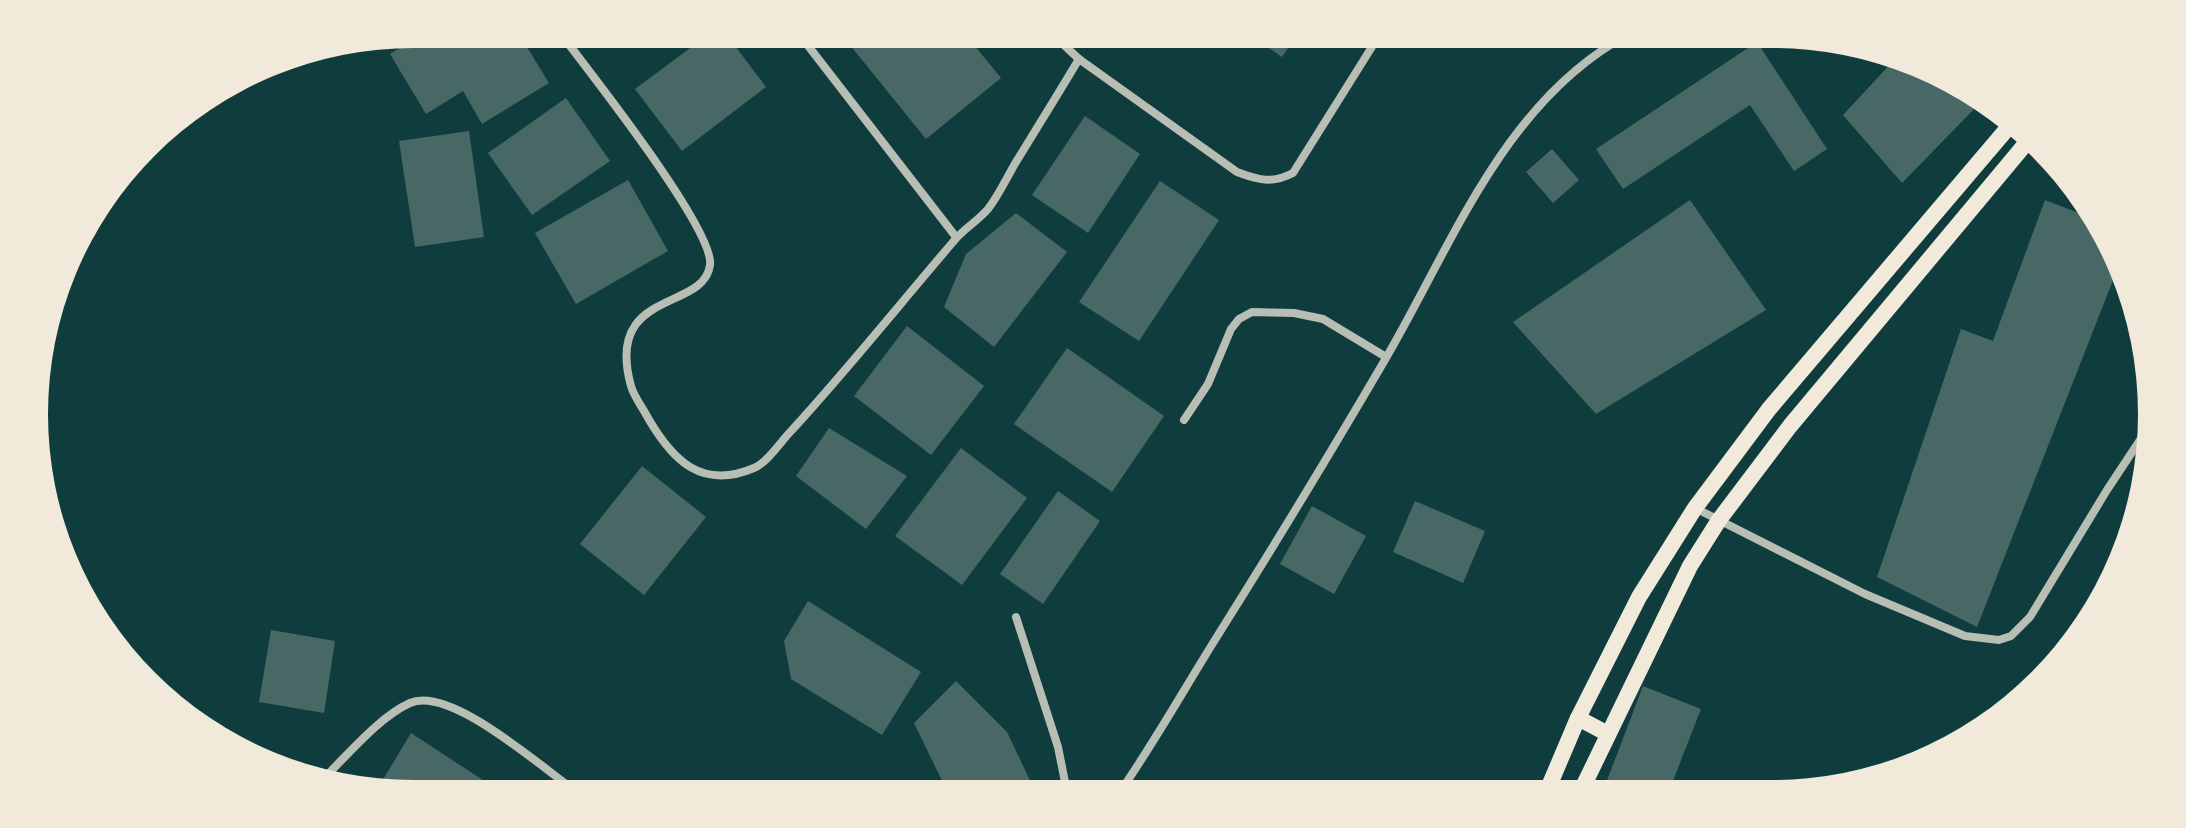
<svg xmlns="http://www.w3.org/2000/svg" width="2186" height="828" viewBox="0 0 2186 828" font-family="'Noto Sans',sans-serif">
<rect width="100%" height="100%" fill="#0f3d3e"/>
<g fill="#486865">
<path d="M411,34L388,50L381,39Z"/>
<path d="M423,34H519L549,83L482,124L463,91L426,114L390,54Z"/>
<path d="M709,34H726L766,87L682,151L635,89Z"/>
<path d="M841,34H965L1001,78L926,139Z"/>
<path d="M1249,34H1298L1282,57Z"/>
<path d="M1757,42L1827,149L1794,171L1750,105L1623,189L1596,149Z"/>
<path d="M1895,59L1981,102L1902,183L1843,115Z"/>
<path d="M566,98L610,161L532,215L488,153Z"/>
<path d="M1085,116L1140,154L1088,233L1032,195Z"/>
<path d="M469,131L484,237L415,247L399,141Z"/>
<path d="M1552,149L1579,180L1553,203L1526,172Z"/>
<path d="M628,180L668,251L576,304L535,233Z"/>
<path d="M1160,181L1219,220L1139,341L1079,302Z"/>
<path d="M1690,200L1766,310L1596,414L1513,322Z"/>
<path d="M2045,200L2097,220L2101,224L2117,270L1977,627L1877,577L1961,329L1993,341Z"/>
<path d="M1016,213L1067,252L994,347L944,307L966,254Z"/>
<path d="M907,326L984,386L931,455L854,396Z"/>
<path d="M1067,348L1164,416L1112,492L1014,424Z"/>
<path d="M829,428L907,476L866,529L796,476Z"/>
<path d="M961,448L1027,498L962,585L895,536Z"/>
<path d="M642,466L706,517L644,595L580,544Z"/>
<path d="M1058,491L1100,521L1043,604L1000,574Z"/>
<path d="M1415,501L1485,531L1463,583L1393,552Z"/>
<path d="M1312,506L1366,536L1334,594L1280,564Z"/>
<path d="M808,601L921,672L882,735L791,679L784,641Z"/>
<path d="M271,630L335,641L324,713L259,702Z"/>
<path d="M956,681L1007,732L1036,793H948L914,723Z"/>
<path d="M1643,686L1701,709L1669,791H1603Z"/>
<path d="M411,733L492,786L487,794H414L387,790L381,783Z"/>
</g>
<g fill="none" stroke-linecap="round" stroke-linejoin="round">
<g stroke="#b8beb3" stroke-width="8">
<path d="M561,34C588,70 715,230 710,265C704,312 604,288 631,386C634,397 643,408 648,418C673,461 702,490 754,468C768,462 781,441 792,430C848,369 899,305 953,242C963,229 978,221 988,209C999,195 1007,177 1016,162C1037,128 1058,94 1079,59L1052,34"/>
<path d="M799,34L956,237"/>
<path d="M1079,59L1237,172C1258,180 1272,184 1293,173L1380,34"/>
<path d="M1184,420L1208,384L1231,329L1239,319L1252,312L1294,313L1323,319L1386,357"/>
<path d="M1695,508L1865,594L1965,636L1999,640L2011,636L2030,617L2107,490L2144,434"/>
<path d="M1016,617L1058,747L1067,792"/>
<path d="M330,772C352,750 381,716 410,703C451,685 544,770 580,794"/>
<path d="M1120,792C1153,744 1182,693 1213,643C1272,549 1330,454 1386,358C1453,243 1505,100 1629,34"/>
</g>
<g stroke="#f1e9da" stroke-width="16">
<path d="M1578,718L1608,734"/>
<path d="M1547,791L1578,718L1639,597L1695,508L1769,409L2012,123"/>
<path d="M1581,791L1690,566L1719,520L1790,426L2028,141"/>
</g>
</g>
<path d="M0 0H2186V828H0ZM414 48H1772A366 366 0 0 1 2138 414V414A366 366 0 0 1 1772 780H414A366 366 0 0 1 48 414V414A366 366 0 0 1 414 48Z" fill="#f1e9da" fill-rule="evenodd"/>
</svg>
